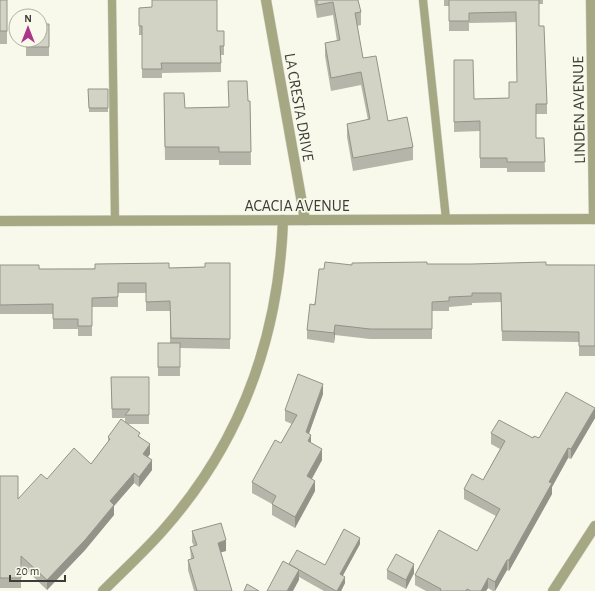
<svg xmlns="http://www.w3.org/2000/svg" width="595" height="591" viewBox="0 0 595 591" font-family="'Alegreya Sans',sans-serif">
<rect width="100%" height="100%" fill="#f8f9ea"/>
<g fill="none" stroke-linecap="round" stroke-linejoin="round">
<g stroke="#d2d3c6" stroke-width="9">
<g id="lane">
<path d="M112,0L115,220"/>
<path d="M423,0L446,219"/>
</g>
</g>
<g stroke="#d2d3c6" stroke-width="11">
<g id="street">
<path d="M266,0L305,220"/>
<path d="M591,0L594,219"/>
<path d="M0,221L595,219"/>
<path d="M103,591C124,570 146,550 165,528C242,440 279,336 283,220"/>
<path d="M553,591L595,526"/>
</g>
</g>
<use href="#lane" stroke="#a6a884" stroke-width="8"/>
<use href="#street" stroke="#a6a884" stroke-width="10"/>
</g>
<g fill="#b5b5a9">
<rect x="0" y="0" width="7" height="44"/>
<path d="M314,0H358L361,12V25L357,26L363,58L388,121L413,147V160L353,171L347,137V124L368,120L361,85L331,91L325,56V43L337,41L333,15L317,18Z"/>
<path d="M444,0H543V4H539V26L547,104V114H536V138H544L545,172H507V168H480V131L454,132V60L474,99L509,98L517,82L516,22L469,23V31H449V6H444Z"/>
<path d="M152,7L217,31H224V55H221V72L162,73V78H142V35H139V8Z"/>
<path d="M49,24V56H26V40Z"/>
<path d="M88,89H108V112H89Z"/>
<path d="M164,93L185,108L229,107L248,101H250L251,165H219V160H165Z"/>
<path d="M230,263V349L180,348V376H158V343H170V311H146V293H118V307H92V336H78V329H53V314H0V265L39,269L169,268L205,267Z"/>
<path d="M427,264L595,265V356H579V342L502,341L501,302L472,303V305L449,307V311H432V339H370L335,335L334,343L307,339V330L324,269L352,265Z"/>
<path d="M111,377H149V424H128L140,437L150,454L147,457L152,470L139,487L134,483L114,506V515L85,550L47,590L21,565V588H0V476L18,499L47,479L91,464L108,442V437L125,422V418H112Z"/>
<path d="M323,394L309,433L311,443L322,460L312,479L315,491L295,528L272,515V504L252,493V482L281,443L292,424L285,421V410Z"/>
<path d="M595,418L571,459L568,458L552,487V494L509,571L507,570L495,591H493L488,588L486,591H426L415,585V575L477,551L496,516L464,499V489L483,480L500,449L491,444V433L539,438Z"/>
<path d="M192,531L226,551L221,552L232,591H194L188,570V560L191,559L190,547L194,546L192,542Z"/>
<path d="M360,544L342,576L345,583L341,591H324L299,577V580L289,564L325,565Z"/>
<path d="M387,570L414,573L406,589L387,579Z"/>
</g>
<g fill="#939489">
<path d="M335,325V335L334,343V333Z"/>
<path d="M323,384V394L306,442V432Z"/>
<path d="M595,408V418L571,459V449Z"/>
<path d="M311,435V445L308,441Z"/>
<path d="M150,444V454L143,464V454Z"/>
<path d="M568,448V458L552,487V494L509,571V560L549,482Z"/>
<path d="M322,449V460L307,487V476Z"/>
<path d="M152,460V470L139,487V477Z"/>
<path d="M134,473V483L114,506V515L85,550L47,590V580L110,501Z"/>
<path d="M315,481V491L295,528V517Z"/>
<path d="M360,538V544L340,581V574Z"/>
<path d="M226,540V551L218,553V543Z"/>
<path d="M507,560V570L495,591V582Z"/>
<path d="M414,564V573L406,589V580Z"/>
<path d="M299,570V580L293,591H287Z"/>
<path d="M345,577V583L341,591H337Z"/>
<path d="M488,578V588L486,591H481Z"/>
</g>
<g fill="#d2d3c4" stroke="#939489">
<rect x="0" y="0" width="7" height="31"/>
<path d="M152,0H217V31H224V46H220L221,63H161L162,69H142V26H139V8L152,7Z"/>
<path d="M317,0H358L361,12L355,13L363,58L376,56L388,121L407,117L413,147L353,158L347,124L370,119L361,72L331,78L325,43L340,40L333,2L317,5Z"/>
<path d="M449,0H539V26H544L547,104H536V138H544L545,162H507V158H480V121L454,122V60H473L474,99L509,98V82H517L516,12L469,13V21H449Z"/>
<path d="M40,24H49V47H26V40H40Z"/>
<path d="M228,81H247L248,101H250L251,152H219V147H165L164,93H184L185,108L229,107Z"/>
<path d="M88,89H108V108H89Z"/>
<path d="M325,262L352,265V263L427,262V264H472L546,262V265H595V346H579V332L502,331L501,293H472V296L449,297V301L432,302V329H370L335,325L334,333L307,330L310,304L315,305L319,269H324Z"/>
<path d="M169,263V268L205,267V263H230V339L171,338L170,301L146,302V283H118V297L92,298V326H78V319H53V304L0,305V265H39V269H95V264Z"/>
<rect x="158" y="343" width="22" height="24"/>
<path d="M298,374L323,384L306,432L311,435L308,441L322,449L307,476L315,481L295,517L272,504L276,496L252,482L275,440L281,443L297,415L285,410Z"/>
<path d="M111,377H149V415H125L130,409H112Z"/>
<path d="M566,392L595,408L571,449L568,448L549,482L552,483L509,560H507L495,582L488,578L481,591H471L467,589L466,591H440L441,589L415,575L439,530L477,551L500,509L464,489L472,474L483,480L505,441L491,433L499,420L533,438L534,436L539,438Z"/>
<path d="M121,419L140,433L138,436L150,444L143,454L152,460L139,477L134,473L110,501L114,505L85,540L47,580L21,556V578H0V476H18V499L41,474L47,479L74,448L91,464L110,439L108,437Z"/>
<path d="M221,523L226,540L218,543L232,591H197L188,560L194,558L190,547L197,545L192,531Z"/>
<path d="M344,529L360,538L340,574L345,577L337,591H336L289,564L297,550L325,565Z"/>
<path d="M396,554L414,564L406,580L387,570Z"/>
<path d="M283,561L299,570L287,591H267Z"/>
<path d="M247,584L259,591H244Z"/>
</g>
<g text-anchor="middle" stroke-width="3.5" stroke-linejoin="round" paint-order="stroke">
<g font-size="16" fill="#3c3d37" stroke="#f8f9ea">
<text transform="translate(300 107) rotate(80)" y="6">LA CRESTA DRIVE</text>
<text transform="translate(578 110) rotate(-91)" y="6">LINDEN AVENUE</text>
<text x="297" y="211">ACACIA AVENUE</text>
</g>
</g>
<g transform="translate(28 28)"><circle r="19" fill="#f8f9ea" stroke="#adaea2"/>
<path d="M0-3L7 15L0 10L-7 15Z" fill="#ac3489"/>
<text y="-6" font-size="11" font-weight="bold" text-anchor="middle" fill="#3c3d37">N</text>
</g>
<path d="M10 575v6h55v-6" fill="none" stroke="#3c3d37" stroke-width="2"/>
<text x="16" y="575" font-size="12" fill="#3c3d37" stroke="#f8f9ea" stroke-width="3" paint-order="stroke">20 m</text>
</svg>
